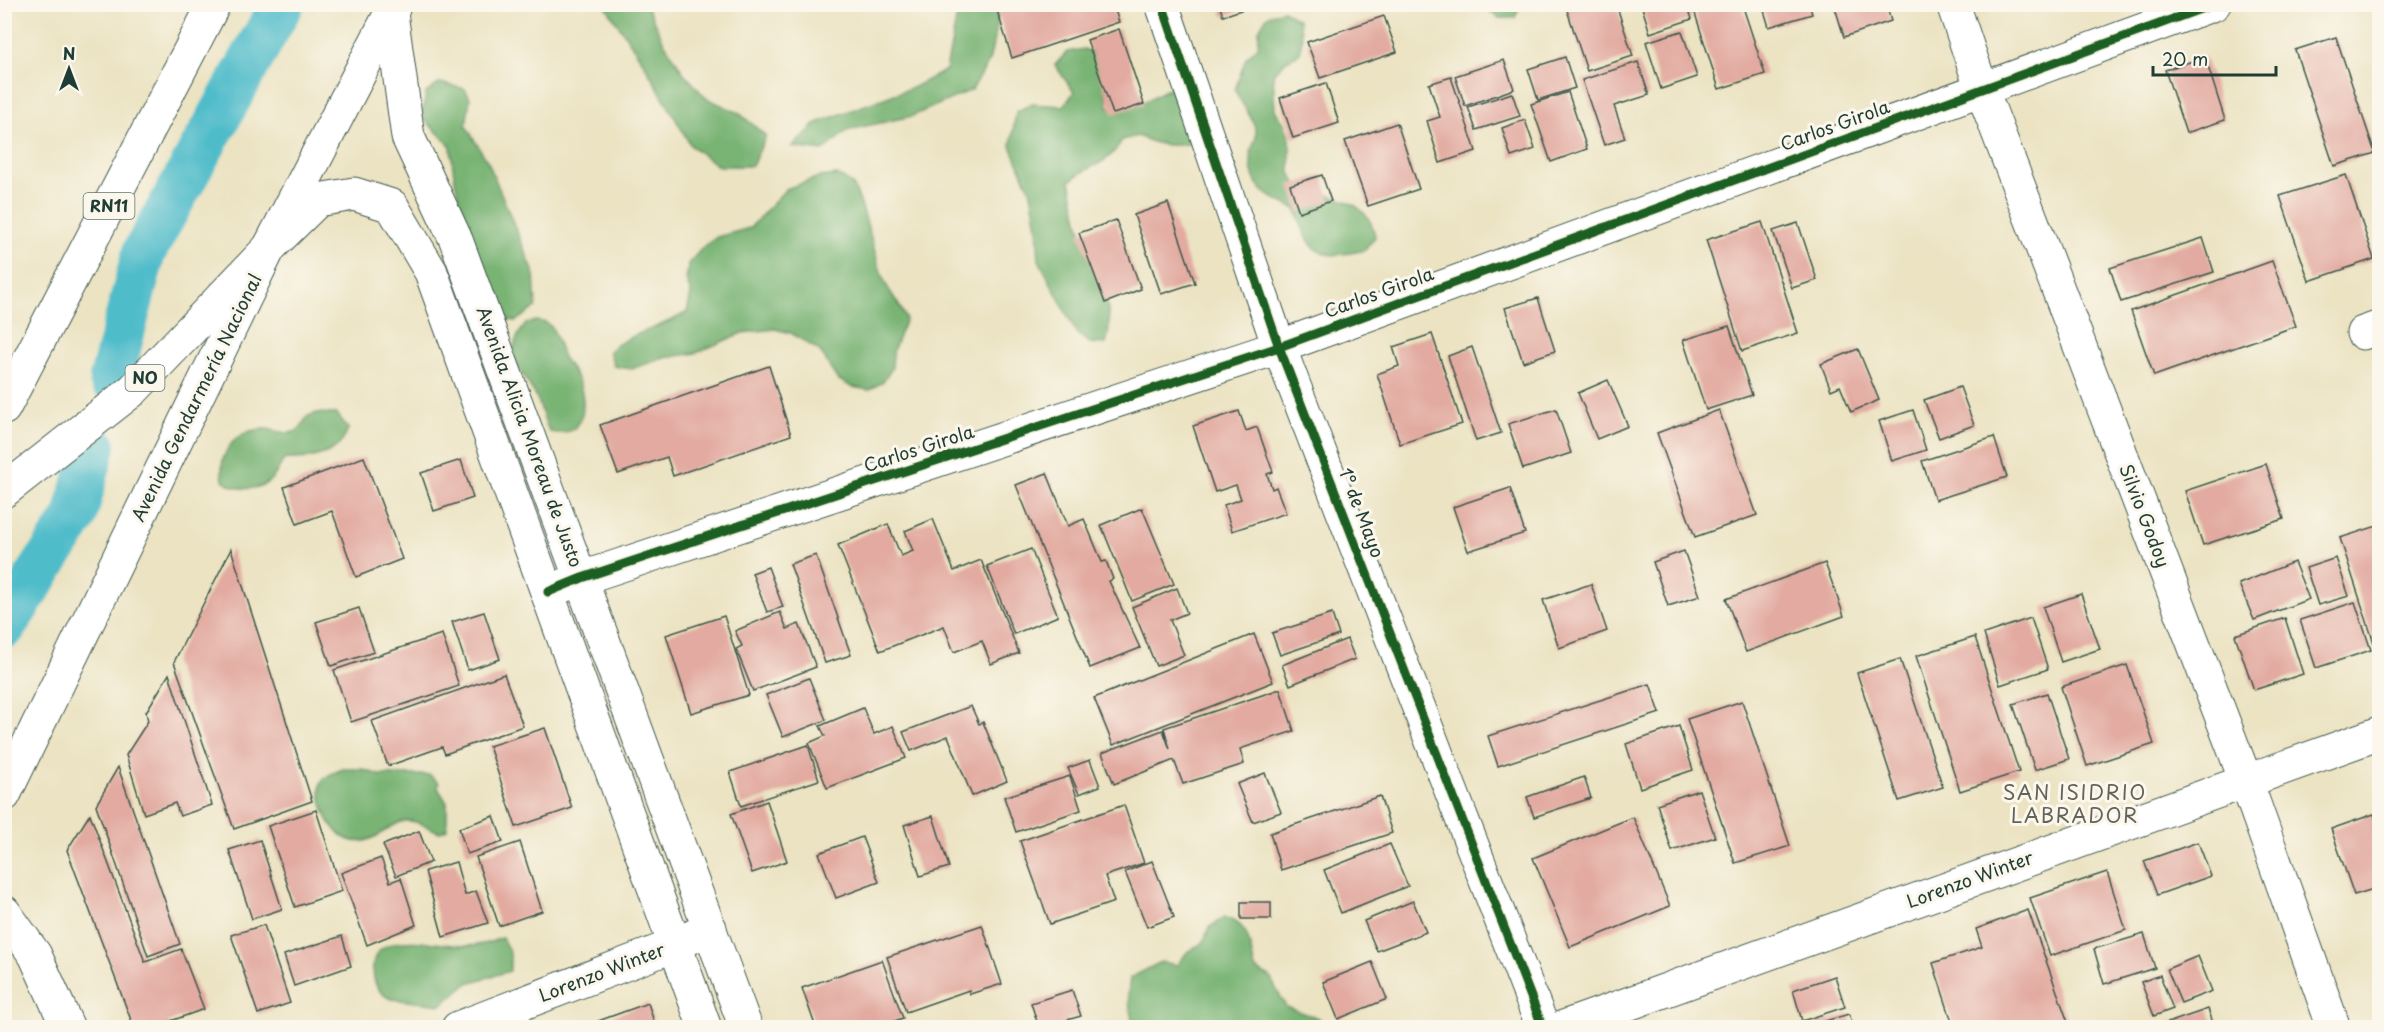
<svg xmlns="http://www.w3.org/2000/svg" width="2384" height="1032" viewBox="0 0 2384 1032" font-family="'Playpen Sans',sans-serif">
<rect width="100%" height="100%" fill="#fbf7ec"/>
<filter id="ink" filterUnits="userSpaceOnUse"><feTurbulence type="fractalNoise" baseFrequency=".0167" numOctaves="2"/><feDisplacementMap in="SourceGraphic" scale="12" xChannelSelector="R" yChannelSelector="G"/><feConvolveMatrix kernelMatrix="1 2 1 2 8 2 1 2 1" color-interpolation-filters="sRGB"/></filter>
<filter id="wash" filterUnits="userSpaceOnUse"><feTurbulence type="fractalNoise" baseFrequency=".008" numOctaves="4" result="noise"/><feDisplacementMap in="SourceGraphic" scale="24" xChannelSelector="R" yChannelSelector="G"/><feGaussianBlur stdDeviation="1.35" result="paint"/><feColorMatrix in="noise" values="0 0 0 0 0 0 0 0 0 0 0 0 0 0 0 0 0 1.4 0 .05"/><feComposite in="paint" operator="in"/></filter>
<g filter="url(#wash)">
<rect width="100%" height="100%" fill="#ebe3c2"/>
<g fill="#79b474" stroke="#4c7854" stroke-width="1.5">
<path d="M605,5H646L665,44L683,72L706,98L739,113L766,136L752,166H718L691,146L643,62Z"/>
<path d="M959,5H997V27L989,61L972,90L912,116L848,130L823,151L792,147L817,123L914,87L946,70Z"/>
<path d="M1481,5H1520L1515,18H1499Z"/>
<path d="M1283,10L1299,20L1302,37L1300,53L1286,61L1273,74L1275,110L1284,123L1290,139V173L1299,188C1331,197 1369,198 1375,237L1365,250C1317,261 1311,255 1296,209C1269,197 1248,189 1251,153C1251,147 1256,142 1256,136C1258,123 1240,103 1235,90L1246,58L1258,46L1259,30L1267,16Z"/>
<path d="M1084,49L1100,57L1108,107L1142,103L1173,86L1202,142C1177,146 1161,148 1138,136L1122,140C1106,169 1092,161 1070,181C1074,198 1076,215 1081,232C1092,268 1118,306 1106,344L1090,343L1077,334L1039,260L1037,227L1031,193L1011,146L1016,112L1031,104L1064,106L1074,92L1055,65L1067,52Z"/>
<path d="M440,83L465,89L470,98L466,126L489,164L534,273L536,307L516,321L508,320C480,264 454,209 451,146L422,117L426,93Z"/>
<path d="M837,175C842,178 850,181 853,186C865,206 873,251 882,275C887,291 900,303 906,319L893,351L892,368L883,382L869,390L852,387L837,379L820,351L791,333L775,329L742,333L696,353L664,358L631,369L614,366L609,351C631,332 662,328 687,312L691,294L686,279L689,263L702,248L717,237L750,228L786,189L819,177Z"/>
<path d="M536,321C542,322 548,322 552,328C557,336 559,346 562,355C566,363 573,370 577,378C589,403 585,440 550,432C544,422 542,411 538,401C525,370 497,360 526,324Z"/>
<path d="M317,413L337,414L348,428C342,455 309,460 285,459C279,465 278,472 272,479C260,491 235,492 223,480C217,452 237,428 267,429C275,430 286,435 294,432C302,430 303,421 308,416Z"/>
<path d="M343,769H362L379,775H430L439,783L438,788L447,803V829L440,832C426,828 418,818 401,822C392,825 382,834 373,838C342,852 322,819 320,792C318,777 331,774 343,769Z"/>
<path d="M1224,917C1251,924 1249,945 1255,969L1270,977L1286,1007L1318,1018L1328,1027H1099L1100,1024L1133,1027L1128,994L1130,978L1161,962L1177,965L1188,951L1203,943L1209,928Z"/>
<path d="M502,938L510,953V971L468,983L441,1005L391,999C382,995 376,988 374,978C363,924 439,946 466,946C479,946 489,943 502,938Z"/>
</g>
<g fill="none" stroke-linecap="round" stroke-linejoin="round">
<g stroke="#4fbcca" stroke-width="44">
<path d="M111,379L144,252L282,4"/>
<path d="M4,627L75,517L94,446"/>
</g>
</g>
<g id="blocks">
<g fill="#e2aaa0">
<path d="M995,4H1113L1119,22L1012,58Z"/>
<path d="M1219,4H1256V5L1223,16Z"/>
<path d="M1565,4H1616L1633,56L1587,71Z"/>
<path d="M1641,4H1687L1692,19L1650,33Z"/>
<path d="M1692,4H1742L1765,74L1719,89Z"/>
<path d="M1762,4H1809L1812,14L1769,27Z"/>
<path d="M1834,4H1886L1891,21L1844,37Z"/>
<path d="M1384,16L1397,52L1320,78L1307,42Z"/>
<path d="M1119,29L1144,104L1113,114L1087,40Z"/>
<path d="M1682,31L1697,77L1661,89L1646,42Z"/>
<path d="M2336,37L2375,153L2334,166L2295,50Z"/>
<path d="M1565,57L1575,88L1538,100L1528,69Z"/>
<path d="M2205,57L2225,120L2186,133L2165,70Z"/>
<path d="M1504,60L1514,89L1465,106L1455,76Z"/>
<path d="M1638,62L1649,95L1614,106L1625,138L1604,145L1582,80Z"/>
<path d="M1451,77L1476,151L1440,163L1427,121L1440,117L1429,84Z"/>
<path d="M1326,83L1339,123L1293,138L1280,98Z"/>
<path d="M1568,92L1587,149L1551,162L1531,104Z"/>
<path d="M1512,93L1520,116L1476,130L1468,107Z"/>
<path d="M1525,120L1535,149L1511,157L1502,128Z"/>
<path d="M1397,123L1419,189L1368,206L1345,141Z"/>
<path d="M1322,175L1331,201L1299,212L1290,185Z"/>
<path d="M2346,175L2374,259L2309,281L2280,196Z"/>
<path d="M1168,203L1195,283L1161,294L1134,215Z"/>
<path d="M1116,220L1141,289L1105,303L1079,233Z"/>
<path d="M1762,222L1798,333L1742,351L1706,240Z"/>
<path d="M1798,223L1817,280L1792,288L1773,231Z"/>
<path d="M2203,238L2214,272L2121,302L2110,268Z"/>
<path d="M2272,261L2296,326L2154,376L2131,311Z"/>
<path d="M1538,298L1555,351L1523,362L1505,308Z"/>
<path d="M1729,326L1752,395L1706,410L1683,340Z"/>
<path d="M1432,334L1462,424L1400,444L1377,374L1399,366L1393,347Z"/>
<path d="M1472,347L1501,433L1476,441L1448,356Z"/>
<path d="M1858,349L1879,400L1851,412L1840,386L1831,390L1821,364Z"/>
<path d="M769,366L791,435L673,476L667,457L618,474L600,425Z"/>
<path d="M1608,380L1628,426L1597,439L1578,393Z"/>
<path d="M1960,387L1974,425L1939,438L1924,400Z"/>
<path d="M1556,409L1571,453L1523,469L1508,424Z"/>
<path d="M1719,410L1757,515L1695,537L1657,433Z"/>
<path d="M1913,410L1926,450L1892,461L1879,421Z"/>
<path d="M1239,411L1246,431L1257,427L1273,472L1267,474L1272,489L1276,487L1286,513L1232,531L1224,505L1241,499L1236,485L1215,492L1193,426Z"/>
<path d="M1994,437L2007,477L1935,500L1922,461Z"/>
<path d="M364,457L402,559L356,577L332,511L297,524L284,487Z"/>
<path d="M461,460L473,498L434,511L421,473Z"/>
<path d="M2266,464L2284,519L2203,545L2185,491Z"/>
<path d="M1047,473L1068,526L1084,519L1102,562L1106,561L1113,579L1109,581L1140,648L1090,668L1016,485Z"/>
<path d="M1510,488L1525,533L1468,551L1453,507Z"/>
<path d="M1142,508L1174,584L1132,601L1101,525Z"/>
<path d="M933,519L954,571L981,560L1019,653L991,664L982,641L954,652L944,626L880,651L838,545L888,524L901,556L913,551L905,531Z"/>
<path d="M2380,525V641L2374,643L2340,538Z"/>
<path d="M231,549L312,801L234,829L174,662Z"/>
<path d="M1031,549L1058,616L1014,634L987,566Z"/>
<path d="M1684,551L1700,596L1668,606L1653,562Z"/>
<path d="M816,555L851,655L825,663L790,564Z"/>
<path d="M2336,558L2349,596L2318,605L2306,568Z"/>
<path d="M2294,562L2309,599L2254,620L2239,584Z"/>
<path d="M1825,563L1844,616L1746,652L1726,599Z"/>
<path d="M768,567L783,607L767,612L752,573Z"/>
<path d="M1591,584L1607,631L1559,648L1543,600Z"/>
<path d="M1177,588L1187,613L1170,620L1184,655L1156,666L1132,607Z"/>
<path d="M2081,594L2100,649L2061,662L2043,607Z"/>
<path d="M2355,602L2371,650L2316,668L2300,620Z"/>
<path d="M359,608L374,652L331,666L316,622Z"/>
<path d="M484,612L500,659L468,670L452,622Z"/>
<path d="M780,612L787,629L799,624L816,667L753,691L736,649L742,646L735,631Z"/>
<path d="M1332,614L1339,635L1280,655L1272,633Z"/>
<path d="M724,616L749,695L691,713L666,635Z"/>
<path d="M2031,618L2048,669L2000,685L1984,634Z"/>
<path d="M2285,618L2303,674L2254,690L2235,635Z"/>
<path d="M442,634L459,686L351,722L334,670Z"/>
<path d="M1254,634L1273,682L1113,745L1094,698Z"/>
<path d="M1975,637L2019,772L1960,791L1916,656Z"/>
<path d="M1347,639L1355,659L1290,685L1282,665Z"/>
<path d="M1900,659L1943,787L1899,801L1857,673Z"/>
<path d="M2127,665L2154,744L2087,766L2061,687Z"/>
<path d="M169,674L212,805L180,816L175,803L144,814L126,755L148,721L146,712Z"/>
<path d="M504,674L523,726L445,754L442,747L388,766L372,721Z"/>
<path d="M809,678L826,720L783,737L766,695Z"/>
<path d="M1650,684L1660,713L1498,766L1488,736Z"/>
<path d="M1280,689L1294,731L1240,749L1244,764L1183,784L1174,760L1114,784L1102,753L1163,730L1170,749L1164,728Z"/>
<path d="M2047,693L2069,759L2035,770L2013,704Z"/>
<path d="M1742,701L1790,846L1735,863L1687,719Z"/>
<path d="M971,706L979,724L983,722L1007,781L972,796L948,736L911,751L903,732Z"/>
<path d="M863,708L874,734L893,726L906,758L827,788L809,743L825,736L820,726Z"/>
<path d="M1679,726L1693,770L1640,788L1626,744Z"/>
<path d="M545,728L572,808L516,827L489,746Z"/>
<path d="M808,745L819,780L741,806L730,772Z"/>
<path d="M1090,760L1100,786L1079,794L1068,768Z"/>
<path d="M118,767L180,944L148,956L96,805Z"/>
<path d="M1265,773L1281,812L1253,822L1237,784Z"/>
<path d="M1070,776L1081,810L1016,832L1004,797Z"/>
<path d="M1584,777L1591,798L1534,817L1527,797Z"/>
<path d="M1699,790L1715,837L1672,851L1657,804Z"/>
<path d="M1380,796L1392,833L1281,870L1270,833Z"/>
<path d="M767,801L787,861L752,873L731,814Z"/>
<path d="M1124,805L1144,863L1105,876L1114,902L1050,924L1020,841Z"/>
<path d="M316,810L342,891L295,907L268,826Z"/>
<path d="M90,814L145,962L181,949L204,1009L168,1022L170,1028H134L67,850Z"/>
<path d="M2374,814L2380,831V887L2354,895L2331,829Z"/>
<path d="M494,816L503,842L467,854L459,828Z"/>
<path d="M933,816L949,867L920,876L904,825Z"/>
<path d="M1633,817L1670,906L1570,947L1533,858Z"/>
<path d="M419,831L431,862L396,876L383,845Z"/>
<path d="M862,837L879,882L836,898L819,853Z"/>
<path d="M260,840L282,909L252,919L229,850Z"/>
<path d="M520,842L542,911L499,926L476,857Z"/>
<path d="M2198,842L2211,876L2157,895L2144,861Z"/>
<path d="M1390,844L1408,886L1341,913L1324,870Z"/>
<path d="M381,858L390,882L401,878L416,925L367,945L341,873Z"/>
<path d="M1152,861L1174,917L1147,927L1125,872Z"/>
<path d="M456,862L465,895L476,891L488,923L443,937L425,871Z"/>
<path d="M2107,872L2126,930L2050,956L2030,898Z"/>
<path d="M1413,901L1426,932L1377,951L1364,921Z"/>
<rect x="1241" y="902" width="30" height="17"/>
<path d="M2028,910L2070,1028H1954L1933,963L1982,947L1976,929Z"/>
<path d="M264,925L290,1003L258,1014L231,935Z"/>
<path d="M982,925L1002,984L970,994L969,990L906,1012L887,957Z"/>
<path d="M2144,934L2155,968L2104,984L2094,949Z"/>
<path d="M342,936L351,966L294,986L284,955Z"/>
<path d="M2198,956L2212,991L2181,1003L2167,969Z"/>
<path d="M882,960L903,1018L874,1028H816L802,988Z"/>
<path d="M1372,962L1387,999L1338,1019L1323,982Z"/>
<path d="M2160,975L2173,1009L2154,1016L2141,982Z"/>
<path d="M1835,976L1845,1007L1802,1021L1793,990Z"/>
<path d="M1072,990L1081,1016L1067,1020L1070,1028H1039L1031,1003Z"/>
<path d="M648,1003L656,1028H592L590,1024Z"/>
<path d="M2208,1009L2215,1028H2156V1027Z"/>
<path d="M1849,1014L1854,1028H1816L1815,1024Z"/>
</g>
</g>
</g>
<g filter="url(#ink)">
<use href="#blocks" fill-opacity="0" stroke="#3e5649" stroke-width="1.5"/>
<g fill="none" stroke-linecap="round" stroke-linejoin="round">
<g stroke="#3e5649" stroke-width="35">
<g id="minor">
<path d="M1162,4L1279,347L1543,1028"/>
<path d="M1953,4L1982,90L2246,781L2334,1028"/>
<path d="M2363,333L2380,327"/>
<path d="M548,592L582,578L1279,347L2214,4"/>
<path d="M4,912L35,955L68,1028"/>
<path d="M458,1028L675,945L710,928"/>
<path d="M1561,1028L2380,733"/>
</g>
</g>
<g stroke="#3e5649" stroke-width="35">
<g id="major">
<path d="M391,13L408,137L456,240L746,1028"/>
<path d="M269,248L318,200L354,194L392,206L431,272L705,1028"/>
<path d="M4,795L269,248L393,9"/>
</g>
</g>
<g stroke="#3e5649" stroke-width="35">
<g id="highway">
<path d="M4,408L214,4"/>
<path d="M4,491L133,390L269,248"/>
</g>
</g>
<use href="#minor" stroke="#fff" stroke-width="33"/>
<use href="#major" stroke="#fff" stroke-width="33"/>
<use href="#highway" stroke="#fff" stroke-width="33"/>
<g stroke="#fbf7ec" stroke-width="13">
<g id="cycleway">
<path d="M1162,4L1279,347L1543,1028"/>
<path d="M548,592L582,578L1279,347L2214,4"/>
</g>
</g>
<use href="#cycleway" stroke="#1b5e20" stroke-width="9"/>
</g>
</g>
<g text-anchor="middle" stroke-width="6" stroke-linejoin="round" paint-order="stroke">
<g fill="#fbf7ec" stroke="#61756b" stroke-width="1.5">
<rect x="83.5" y="193" width="51" height="26" rx="4.5"/>
<rect x="125.5" y="365" width="39" height="26" rx="4.5"/>
</g>
<g font-size="16" font-weight="bold" fill="#1f3d34">
<text x="109" y="212">RN11</text>
<text x="145" y="384">NO</text>
</g>
<g font-size="18" fill="#1f3d34" stroke="#fbf7ec">
<text transform="translate(1835 126) rotate(-20)" y="6">Carlos Girola</text>
<text transform="translate(1379 293) rotate(-20)" y="6">Carlos Girola</text>
<text transform="translate(197 398) rotate(-64)" y="6">Avenida Gendarmería Nacional</text>
<text transform="translate(529 437) rotate(70)" y="6">Avenida Alicia Moreau de Justo</text>
<text transform="translate(919 449) rotate(-18)" y="6">Carlos Girola</text>
<text transform="translate(1361 513) rotate(69)" y="6">1° de Mayo</text>
<text transform="translate(2144 516) rotate(69)" y="6">Silvio Godoy</text>
<text transform="translate(1970 880) rotate(-20)" y="6">Lorenzo Winter</text>
<text transform="translate(602 973) rotate(-21)" y="6">Lorenzo Winter</text>
</g>
<g font-size="20" letter-spacing="1.5" fill="#63635a" stroke="#fbf7ec">
<text x="2075" y="800">SAN ISIDRIO<tspan x="2075" dy="23">LABRADOR</tspan></text>
</g>
</g>
<rect width="2384" height="1032" fill="none" stroke="#fbf7ec" stroke-width="24"/>
<g transform="translate(69 69)" stroke="#fbf7ec" stroke-width="4.5" paint-order="stroke">
<path d="M0-4.5L10 22L0 15L-10 22Z" fill="#1f3d34"/>
<text y="-9" font-size="16" font-weight="bold" text-anchor="middle" fill="#1f3d34">N</text>
</g>
<path d="M2153 66v9h123v-9" fill="none" stroke="#1f3d34" stroke-width="3"/>
<text x="2162" y="66" font-size="18" fill="#1f3d34" stroke="#fbf7ec" stroke-width="4.5" paint-order="stroke">20 m</text>
</svg>
